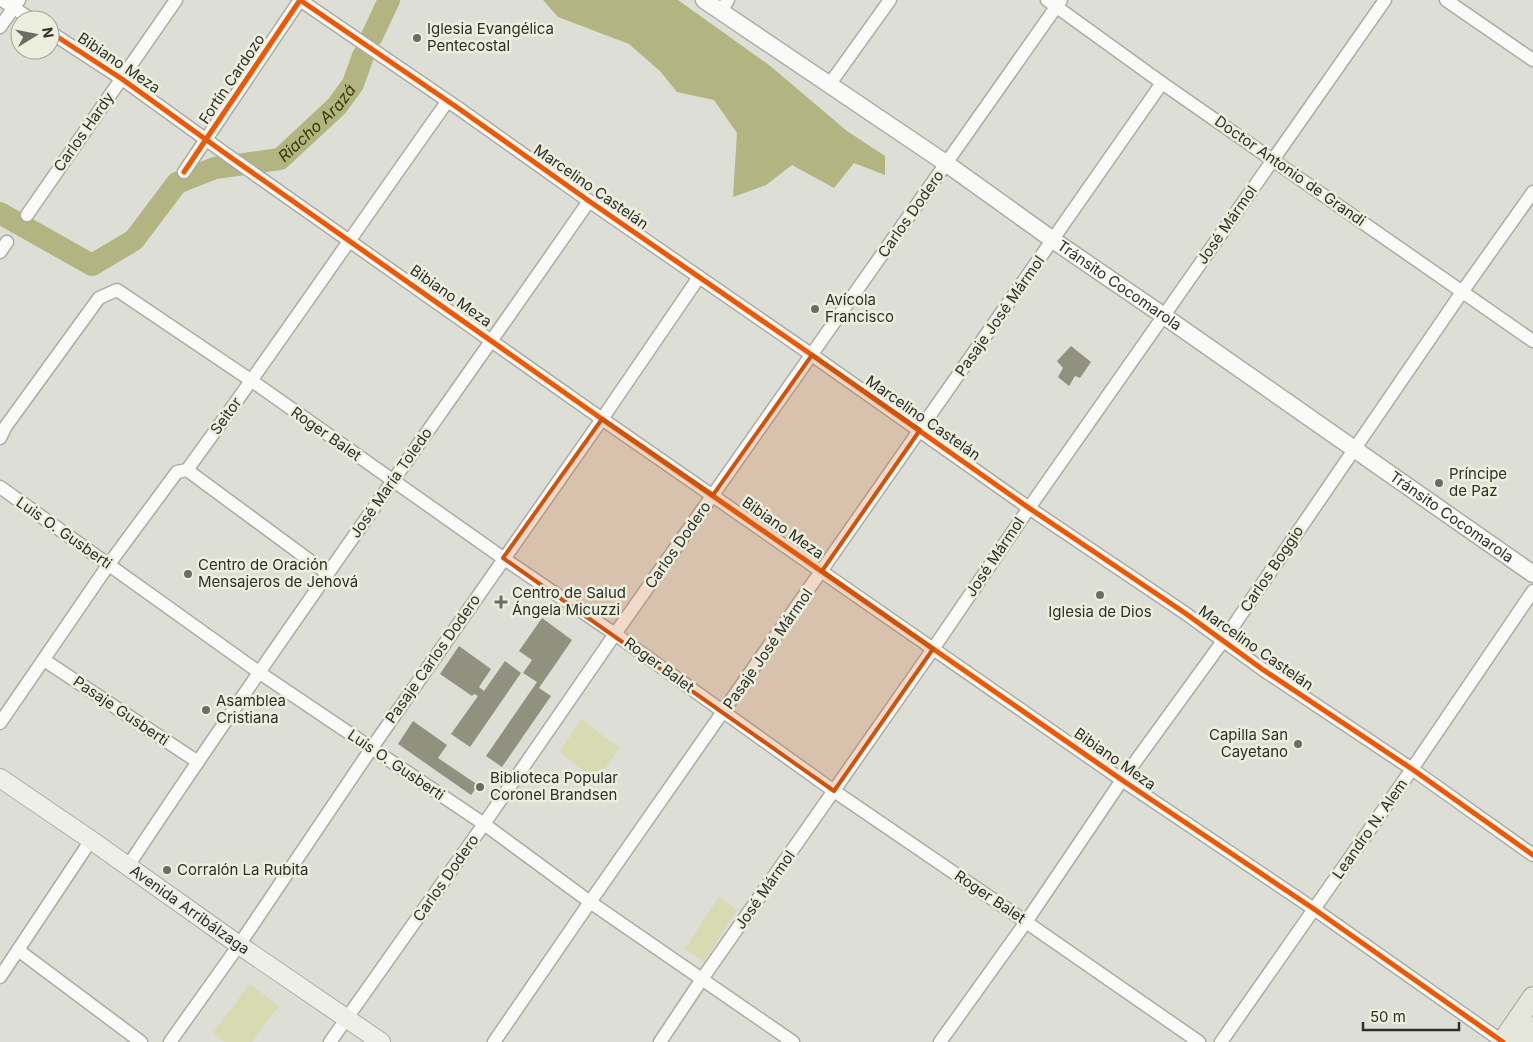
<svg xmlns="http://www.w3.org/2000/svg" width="1533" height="1042" viewBox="0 0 1533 1042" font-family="Inter,sans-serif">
<rect width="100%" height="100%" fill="#ddded5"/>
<g fill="#d8dab2">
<path d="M581,719L619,748L596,781L560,752Z"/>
<path d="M719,897L737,910L704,962L685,949Z"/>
<path d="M250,984L279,1006L252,1042H224L213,1033Z"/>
</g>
<path fill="#b2b481" d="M543,0H678L769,65L847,131L885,156V175L854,163L834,188L792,165L766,185L733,197L737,133L714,100L677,92L660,71L629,44L558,17Z"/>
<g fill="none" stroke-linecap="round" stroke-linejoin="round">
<g stroke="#b2b481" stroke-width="22">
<path d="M372,36L389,0"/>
<path id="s1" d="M0,213L92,265L134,240L177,183L215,168L280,159L337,106L353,84L363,56"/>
</g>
</g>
<g fill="#919180">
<path d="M1071,346L1091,362L1080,378L1075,376L1069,386L1058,377L1063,368L1057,361Z"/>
<path d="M542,618L572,640L539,688L551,696L502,767L486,756L537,682L523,673L532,660L519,651Z"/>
<path d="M459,646L491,669L479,687L484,691L505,661L521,673L470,747L451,734L478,696L474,694L472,696L440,674Z"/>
<path d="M413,721L447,745L438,758L478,785L471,795L398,744Z"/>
</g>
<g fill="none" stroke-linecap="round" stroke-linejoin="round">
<g stroke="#ababa5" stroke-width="15">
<g id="minor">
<path d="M2,0L32,20"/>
<path d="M1047,0L1162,83L1533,341"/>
<path d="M1446,0L1533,60"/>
<path d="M721,11L728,0"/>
<path d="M0,27L19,0"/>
<path d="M50,32L122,79L226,154L602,419L1122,780L1314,909L1503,1042"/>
<path d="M829,85L890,0"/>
<path d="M184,172L300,0L458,108L589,201L812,355L1029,508L1185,613L1262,669L1412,769L1533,855"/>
<path d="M27,215L176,0"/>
<path d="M0,252L7,242"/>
<path d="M0,438L6,426L99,298L117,290L252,381L503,558L615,634L834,791L1026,922L1199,1042"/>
<path d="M187,470L328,574"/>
<path d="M0,487L260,673L484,824L590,902L793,1042"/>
<path d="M44,660L198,762"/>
<path d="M0,723L109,564L177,472L187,470C276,348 360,224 447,102"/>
<path d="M128,866C277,641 435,423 589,201"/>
<path d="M18,950L141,1042"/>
<path d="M0,977L91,840"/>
<path d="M170,1042L239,945L371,749L602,419L699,277"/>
<path d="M330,1042L484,824L615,634L1061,0"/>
<path d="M494,1042L590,902L1162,83"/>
<path d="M660,1042L702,979L933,649L1029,508L1385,0"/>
<path d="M940,1042L1026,922L1122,780L1223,641L1462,292L1533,192"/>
<path d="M1221,1042L1412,769L1533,591"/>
</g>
</g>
<g stroke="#ababa5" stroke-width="19">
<g id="tertiary">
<path id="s2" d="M704,0L947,164L1053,240L1164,316L1533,574"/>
</g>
</g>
<g stroke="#ababa5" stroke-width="20">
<g id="secondary">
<path id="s3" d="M0,778L91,840L239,945L381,1042"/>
</g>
</g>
<g stroke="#a2a390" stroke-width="22">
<g id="primary">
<path d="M1502,1042L1533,997"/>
<path d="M1523,1042L1533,1027"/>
</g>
</g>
<use href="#minor" stroke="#fafaf9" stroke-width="12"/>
<use href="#tertiary" stroke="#fafaf9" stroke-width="16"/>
<use href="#secondary" stroke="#efefea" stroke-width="18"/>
<use href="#primary" stroke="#e5e6db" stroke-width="20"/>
<g stroke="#edefde" stroke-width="8">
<g id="cycleway">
<path d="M50,32L122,79L226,154L602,419L1122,780L1314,909L1503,1042"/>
<path d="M184,172L300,0L458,108L589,201L812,355L1029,508L1185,613L1262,669L1412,769L1533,855"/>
</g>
</g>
<use href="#cycleway" stroke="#e8590c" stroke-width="5"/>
</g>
<path fill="#cc5310" fill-opacity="0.2" stroke="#cc5310" stroke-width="4" stroke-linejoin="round" d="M812,355L920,430L822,571L933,649L834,791L503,558L602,419L713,495Z"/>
<g fill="#6c6c65" stroke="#edefde" stroke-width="2">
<circle cx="417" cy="38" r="5"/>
<circle cx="815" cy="309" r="5"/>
<circle cx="1439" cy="483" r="5"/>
<circle cx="188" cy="574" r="5"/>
<circle cx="1100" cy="595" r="5"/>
<path d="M498.5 594.5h5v5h5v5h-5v5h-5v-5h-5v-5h5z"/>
<circle cx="206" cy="710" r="5"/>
<circle cx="1298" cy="744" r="5"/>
<circle cx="480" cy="787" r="5"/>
<circle cx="167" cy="870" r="5"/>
</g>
<g text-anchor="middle" stroke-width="5" stroke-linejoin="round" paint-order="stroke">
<g font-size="15" fill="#2f2f29" stroke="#edefde" text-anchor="start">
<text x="427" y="34">Iglesia Evangélica<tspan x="427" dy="17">Pentecostal</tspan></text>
<text x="825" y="305">Avícola<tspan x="825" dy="17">Francisco</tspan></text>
<text x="1449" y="479">Príncipe<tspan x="1449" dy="17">de Paz</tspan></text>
<text x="198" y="570">Centro de Oración<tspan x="198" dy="17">Mensajeros de Jehová</tspan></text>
<text x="512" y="598">Centro de Salud<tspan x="512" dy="17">Ángela Micuzzi</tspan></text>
<text x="1100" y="617" text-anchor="middle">Iglesia de Dios</text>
<text x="216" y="706">Asamblea<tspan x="216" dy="17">Cristiana</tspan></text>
<text x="1288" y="740" text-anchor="end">Capilla San<tspan x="1288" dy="17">Cayetano</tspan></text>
<text x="490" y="783">Biblioteca Popular<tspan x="490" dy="17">Coronel Brandsen</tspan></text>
<text x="177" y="875">Corralón La Rubita</text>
</g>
<g font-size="15" fill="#2f2f29" stroke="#edefde">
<text transform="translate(119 63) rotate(34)" y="5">Bibiano Meza</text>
<text transform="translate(232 79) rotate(-56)" y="5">Fortín Cardozo</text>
<text transform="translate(84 132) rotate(-55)" y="5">Carlos Hardy</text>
<text transform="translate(1290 171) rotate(35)" y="5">Doctor Antonio de Grandi</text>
<text transform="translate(591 187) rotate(35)" y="5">Marcelino Castelán</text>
<text transform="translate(911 214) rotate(-55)" y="5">Carlos Dodero</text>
<text transform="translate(1227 225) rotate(-55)" y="5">José Mármol</text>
<text dy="5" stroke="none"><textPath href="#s2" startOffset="504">Tránsito Cocomarola</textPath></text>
<text transform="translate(451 296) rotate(35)" y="5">Bibiano Meza</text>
<text transform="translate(1000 316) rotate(-55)" y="5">Pasaje José Mármol</text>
<text transform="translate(226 416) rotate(-54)" y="5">Seitor</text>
<text transform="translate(923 418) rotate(35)" y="5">Marcelino Castelán</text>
<text transform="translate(326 434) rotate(35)" y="5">Roger Balet</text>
<text transform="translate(391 483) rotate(-55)" y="5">José María Toledo</text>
<text dy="5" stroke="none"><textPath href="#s2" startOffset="909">Tránsito Cocomarola</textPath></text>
<text transform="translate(783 528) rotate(35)" y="5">Bibiano Meza</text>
<text transform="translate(64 533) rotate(35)" y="5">Luis O. Gusberti</text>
<text transform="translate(678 545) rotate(-55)" y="5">Carlos Dodero</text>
<text transform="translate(995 557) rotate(-56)" y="5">José Mármol</text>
<text transform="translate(1272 569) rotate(-56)" y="5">Carlos Boggio</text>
<text transform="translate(1256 648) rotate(35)" y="5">Marcelino Castelán</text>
<text transform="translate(768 649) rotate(-55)" y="5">Pasaje José Mármol</text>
<text transform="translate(433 659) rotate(-55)" y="5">Pasaje Carlos Dodero</text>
<text transform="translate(659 665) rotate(36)" y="5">Roger Balet</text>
<text transform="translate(121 711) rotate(34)" y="5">Pasaje Gusberti</text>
<text transform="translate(1115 759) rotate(35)" y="5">Bibiano Meza</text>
<text transform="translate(396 765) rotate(34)" y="5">Luis O. Gusberti</text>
<text transform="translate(1370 829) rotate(-55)" y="5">Leandro N. Alem</text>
<text transform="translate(446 878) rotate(-55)" y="5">Carlos Dodero</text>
<text transform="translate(765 890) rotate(-55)" y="5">José Mármol</text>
<text transform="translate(990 897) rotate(34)" y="5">Roger Balet</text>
<text dy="5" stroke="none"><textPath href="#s3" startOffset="231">Avenida Arribálzaga</textPath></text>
</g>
<g font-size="16" font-style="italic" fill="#393900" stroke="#edefde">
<text dy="6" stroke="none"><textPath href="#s1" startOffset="384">Riacho Arazá</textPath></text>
</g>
</g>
<g transform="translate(35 35) rotate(80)"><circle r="24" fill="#edefde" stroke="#a1a296"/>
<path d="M0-4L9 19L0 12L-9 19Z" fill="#6c6c65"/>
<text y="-8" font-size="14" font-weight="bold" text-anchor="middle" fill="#2f2f29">N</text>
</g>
<path d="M1363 1022v8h96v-8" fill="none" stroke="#2f2f29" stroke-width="2.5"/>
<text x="1370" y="1022" font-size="15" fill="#2f2f29" stroke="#edefde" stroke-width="4" paint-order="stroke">50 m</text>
</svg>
